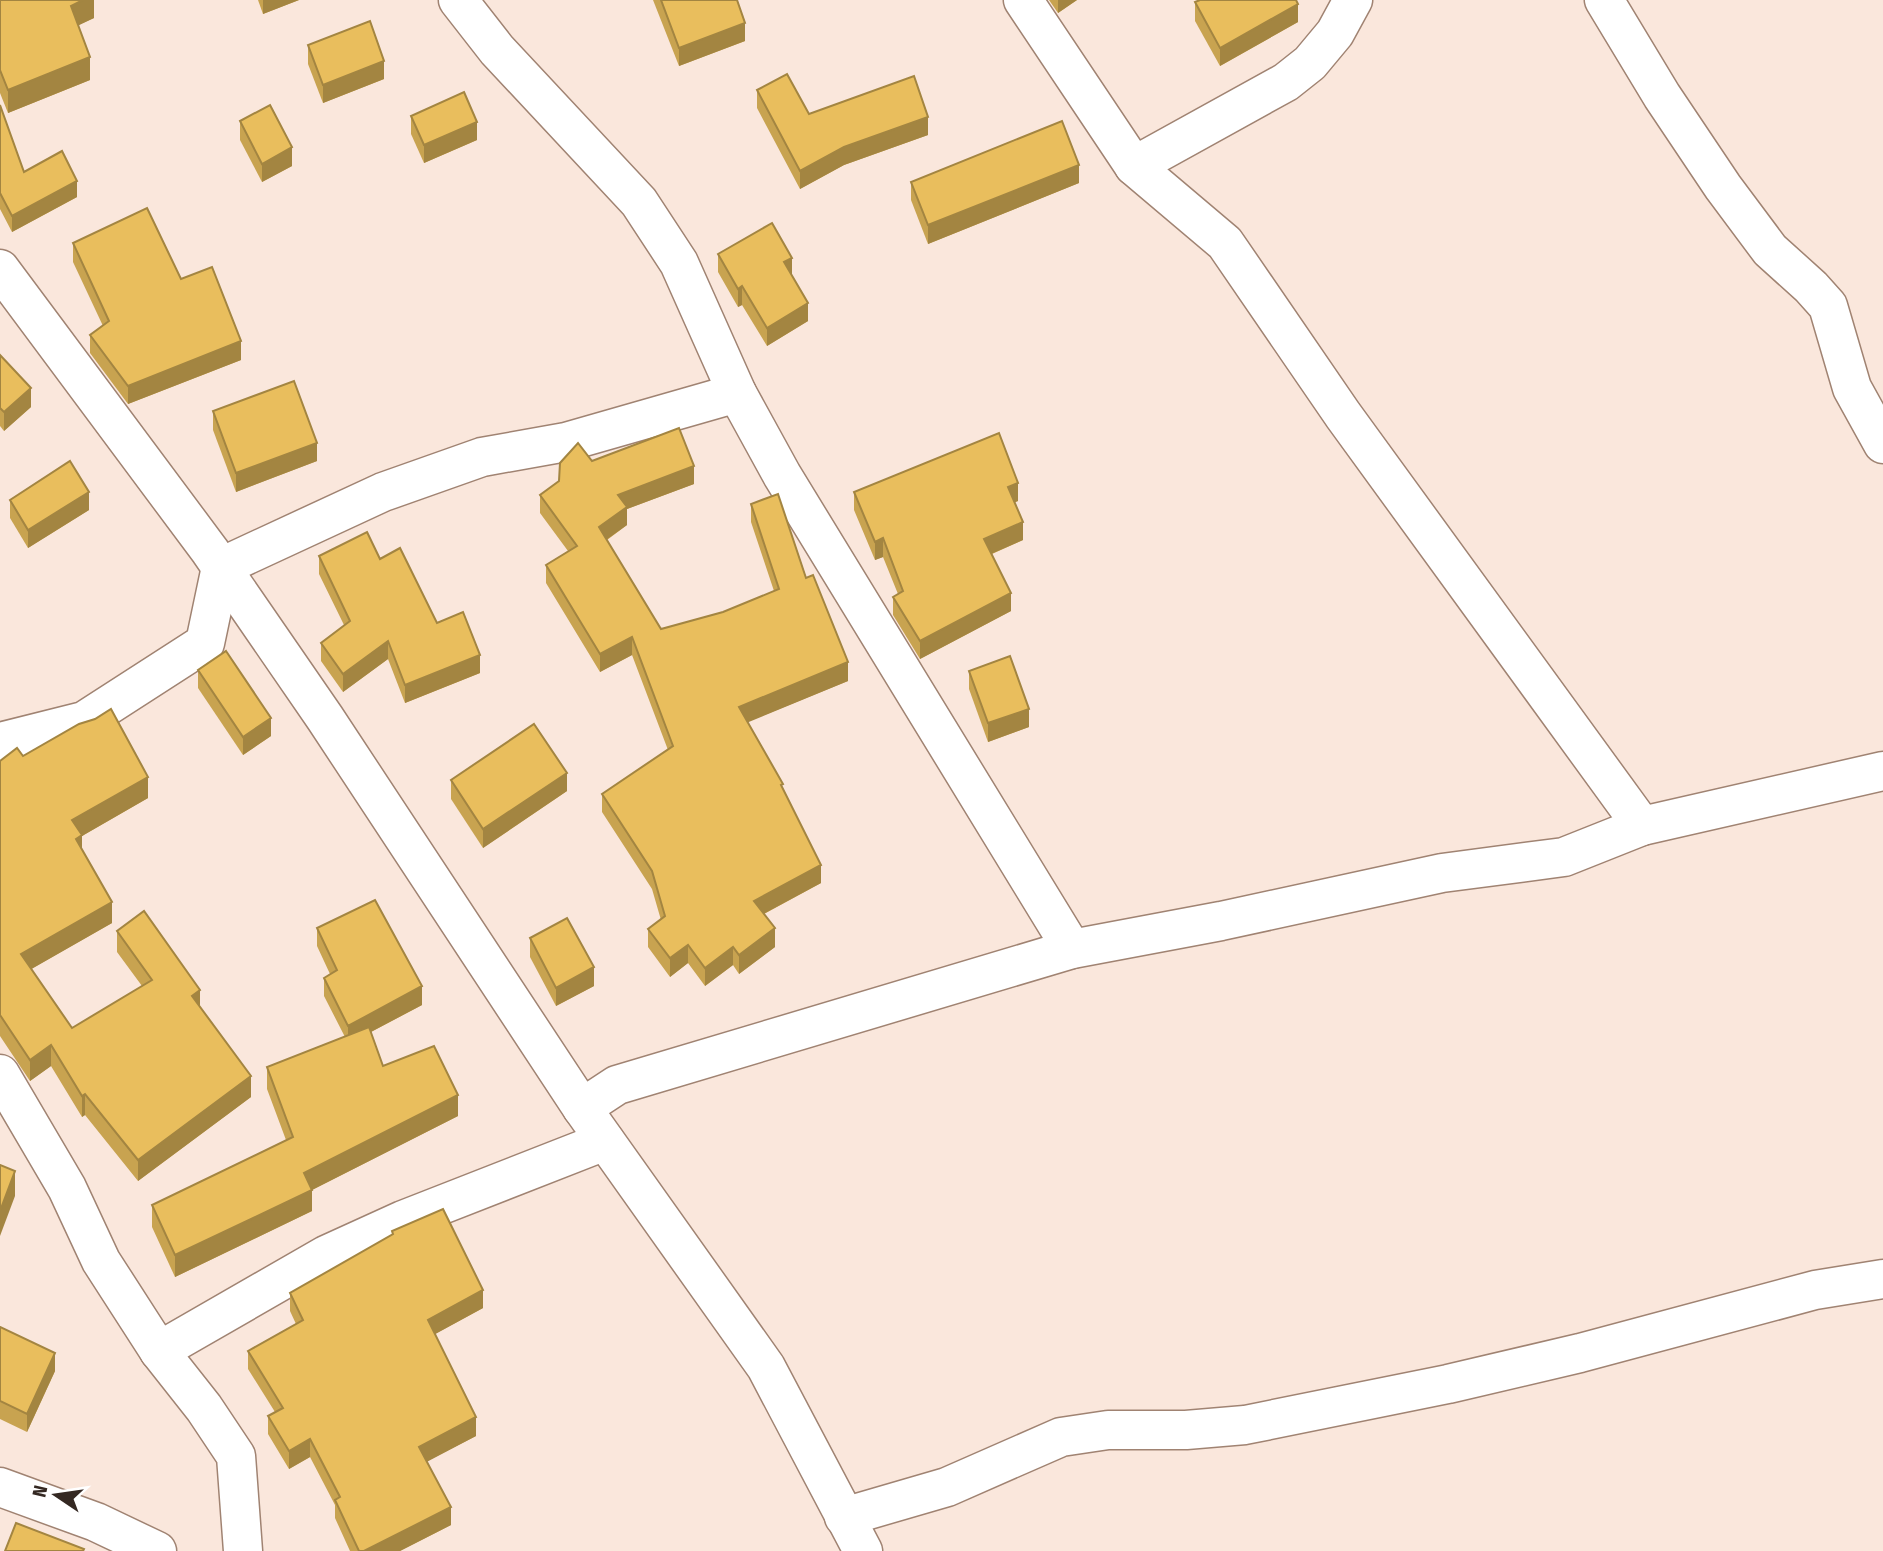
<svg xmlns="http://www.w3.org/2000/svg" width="1883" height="1551" viewBox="0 0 1883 1551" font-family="'Fira Sans Condensed',sans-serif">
<rect width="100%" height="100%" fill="#fae7dc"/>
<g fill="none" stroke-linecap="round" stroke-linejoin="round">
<g stroke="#a08372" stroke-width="41">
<g id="minor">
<path d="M458,0L497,50L639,202L679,263L737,393L782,475L1072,949"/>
<path d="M1023,0L1134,166L1225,243L1343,415L1642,826"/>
<path d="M1604,0L1662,96L1723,187L1770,250L1811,287L1828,306L1852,388L1883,444"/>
<path d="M1134,166L1286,82L1310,63L1335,33L1353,0"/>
<path d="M0,269L210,551L325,718L582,1108L766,1367L863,1551"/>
<path d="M221,567L383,492L482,457L566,442L737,393"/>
<path d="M0,742L84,721L205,643L221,567"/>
<path d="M0,1074L67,1188L101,1261L159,1351L204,1408L236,1456L243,1551"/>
<path d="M582,1108L617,1085L1072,949L1221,921L1442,873L1564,857L1642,826L1883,771"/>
<path d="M159,1351L326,1255L403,1220L605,1141"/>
<path d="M0,1487L96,1522L157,1551"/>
<path d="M844,1517L947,1487L1061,1437L1108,1430H1186L1245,1425L1448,1384L1580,1353L1815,1290L1883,1279"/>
</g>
</g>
<use href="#minor" stroke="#fff" stroke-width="38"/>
</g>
<g fill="#c8a350">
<path d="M0,0H94V18L78,25L90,80L8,113L0,93Z"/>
<path d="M258,0H299L263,14Z"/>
<path d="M653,0H737L745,41L679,66Z"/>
<path d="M1049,0H1077L1058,13Z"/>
<path d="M1195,2L1298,22L1220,66L1195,21Z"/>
<path d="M308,45L384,79L323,103L308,64Z"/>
<path d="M757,90L809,114L928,135L844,165L800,189L757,108Z"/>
<path d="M0,105L24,172L77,197L12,232L0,209Z"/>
<path d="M411,116L477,140L424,163L411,134Z"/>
<path d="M240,121L292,166L262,182L240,140Z"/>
<path d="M911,182L1079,183L928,244L911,200Z"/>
<path d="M73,243L181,279L241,360L128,404L90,353V335L103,326L73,262Z"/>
<path d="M718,254L792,275L808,321L767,346L742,305L738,307L718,272Z"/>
<path d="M0,355L31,407L4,431L0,426Z"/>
<path d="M213,411L317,461L236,492L213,430Z"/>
<path d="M592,461L694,484L627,509V525L607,540L661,629L723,612L774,591L751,522V504L806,578L848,681L747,722L783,790L821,883L764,914L775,947L739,974L733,965L705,986L688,963L670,977L648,947V929L661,920L652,889L602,812V794L668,750L632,655L600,672L546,583V565L568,551L540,513V495Z"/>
<path d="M854,492L1018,501L1015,502L1023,540L992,554L1011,611L920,659L893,615V597L898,594L883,557L875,560L854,510Z"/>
<path d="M10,500L89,510L28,548L10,518Z"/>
<path d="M319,556L380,559L480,673L405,703L388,659L343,692L321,661V643L344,625L319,574Z"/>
<path d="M198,670L271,736L243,755L198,688Z"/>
<path d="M969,671L1029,727L988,742L969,689Z"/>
<path d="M23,756L148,798L82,836V849L112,923L31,969L72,1028L142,986L117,952V931L200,1007L251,1097L138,1181L85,1115L82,1117L51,1066L30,1081L0,1036V761Z"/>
<path d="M451,780L567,791L483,848L451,799Z"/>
<path d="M317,928L422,1005L371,1032L383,1066L458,1116L312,1190V1211L175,1277L152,1227V1205L286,1140L267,1089V1067L345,1037L324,996V978L330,974L317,946Z"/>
<path d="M530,938L594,986L556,1006L530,957Z"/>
<path d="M392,1231L483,1308L435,1334L476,1436L427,1461L451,1525L400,1551H350L335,1518V1505L310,1457L289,1469L268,1434V1416L275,1412L248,1369V1351L296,1324L290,1311V1293L392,1235Z"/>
<path d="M0,1327L55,1371L27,1432L0,1419Z"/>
</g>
<g fill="#a38541">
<path d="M83,0H94V18L71,29V6Z"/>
<path d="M263,0H299L263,14Z"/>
<path d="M1058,0H1077L1058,13Z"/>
<path d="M1298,4V22L1220,66V48Z"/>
<path d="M745,23V41L679,66V48Z"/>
<path d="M90,57V80L8,113V90Z"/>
<path d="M384,61V79L323,103V85Z"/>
<path d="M928,117V135L844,165L800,189V171L844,147Z"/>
<path d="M477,122V140L424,163V145Z"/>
<path d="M292,147V166L262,182V164Z"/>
<path d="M1079,165V183L928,244V225Z"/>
<path d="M77,181V197L12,232V216Z"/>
<path d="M792,258V276L784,262Z"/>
<path d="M742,286V305L738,307V289Z"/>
<path d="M808,303V321L767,346V328Z"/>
<path d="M241,341V360L128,404V386Z"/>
<path d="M31,388V407L4,431V412Z"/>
<path d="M317,443V461L236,492V473Z"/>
<path d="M694,466V484L627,509V525L599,545V527L618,495Z"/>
<path d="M1018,483V501L1008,505V487Z"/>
<path d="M89,492V510L28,548V530Z"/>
<path d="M1023,522V540L984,557V539Z"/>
<path d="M883,538V557L875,560V542Z"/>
<path d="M1011,593V611L920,659V641Z"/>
<path d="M632,637V655L600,672V654Z"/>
<path d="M388,641V659L343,692V674Z"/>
<path d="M480,655V673L405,703V685Z"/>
<path d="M848,662V681L739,726V707Z"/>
<path d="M1029,709V727L988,742V723Z"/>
<path d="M271,718V736L243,755V737Z"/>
<path d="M567,773V791L483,848V829Z"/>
<path d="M148,777V798L82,836V856L76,860L72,820Z"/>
<path d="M821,865V883L754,919V901Z"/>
<path d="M112,902V923L21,975V954Z"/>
<path d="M775,928V947L739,974V955Z"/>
<path d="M688,945V963L670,977V958Z"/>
<path d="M733,947V965L705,986V968Z"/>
<path d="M594,967V986L556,1006V988Z"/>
<path d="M422,986V1005L348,1044V1026Z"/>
<path d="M200,990V1011L192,996Z"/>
<path d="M51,1045V1066L30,1081V1060Z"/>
<path d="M251,1076V1097L138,1181V1160Z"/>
<path d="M85,1094V1115L82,1117V1096Z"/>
<path d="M458,1095V1116L312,1190V1211L175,1277V1255L304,1173Z"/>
<path d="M15,1171V1196L0,1236V1211Z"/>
<path d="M483,1290V1308L428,1338V1320Z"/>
<path d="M55,1353V1371L27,1432V1414Z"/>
<path d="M476,1417V1436L419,1466V1447Z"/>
<path d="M310,1439V1457L289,1469V1451Z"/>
<path d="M451,1507V1525L400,1551H364Z"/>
</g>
<g fill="#e9be5d" stroke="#a38541" stroke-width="2">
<path d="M0,0H83L71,6L90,57L8,90L0,70Z"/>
<path d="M661,0H737L745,23L679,48Z"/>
<path d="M1200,0H1296L1298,4L1220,48L1195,2Z"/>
<path d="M370,21L384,61L323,85L308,45Z"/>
<path d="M787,74L809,114L914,76L928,117L844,147L800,171L757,90Z"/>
<path d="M464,92L477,122L424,145L411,116Z"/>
<path d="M0,105L24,172L62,151L77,181L12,216L0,193Z"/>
<path d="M270,105L292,147L262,164L240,121Z"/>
<path d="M1062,121L1079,165L928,225L911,182Z"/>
<path d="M147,208L181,279L212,267L241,341L128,386L90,335L109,321L73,243Z"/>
<path d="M772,223L792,258L784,262L808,303L767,328L742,286L738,289L718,254Z"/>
<path d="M0,355L31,388L4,412L0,408Z"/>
<path d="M294,381L317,443L236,473L213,411Z"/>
<path d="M679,428L694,466L618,495L627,507L599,527L661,629L723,612L779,589L751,504L778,494L806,578L813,575L848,662L739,707L783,784L781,785L821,865L754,901L775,928L739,955L733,947L705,968L688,945L670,958L648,929L665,916L652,871L602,794L673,746L632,637L600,654L546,565L577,546L540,495L559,481L560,463L578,443L592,461Z"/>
<path d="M999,433L1018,483L1008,487L1023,522L984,539L1011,593L920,641L893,597L903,591L883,538L875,542L854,492Z"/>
<path d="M70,461L89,492L28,530L10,500Z"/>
<path d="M367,532L380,559L400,548L437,623L463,612L480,655L405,685L388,641L343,674L321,643L350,621L319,556Z"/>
<path d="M226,651L271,718L243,737L198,670Z"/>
<path d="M1010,656L1029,709L988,723L969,671Z"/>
<path d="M111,709L148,777L72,820L82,835L76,839L112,902L21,954L72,1028L152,980L117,931L144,911L200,990L192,996L251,1076L138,1160L85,1094L82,1096L51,1045L30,1060L0,1015V761L17,748L23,756L79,724L95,719Z"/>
<path d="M534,724L567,773L483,829L451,780Z"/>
<path d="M375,900L422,986L348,1026L324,978L337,970L317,928Z"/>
<path d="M567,918L594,967L556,988L530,938Z"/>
<path d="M369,1027L383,1066L434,1046L458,1095L304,1173L312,1190L175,1255L152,1205L293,1137L267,1067Z"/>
<path d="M0,1165L15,1171L0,1211Z"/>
<path d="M443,1209L483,1290L428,1320L476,1417L419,1447L451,1507L364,1551H359L335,1500L340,1497L310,1439L289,1451L268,1416L283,1408L248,1351L303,1320L290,1293L393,1234L392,1231Z"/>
<path d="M0,1327L55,1353L27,1414L0,1401Z"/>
<path d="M16,1523L84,1549L83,1551H5Z"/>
</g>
<g transform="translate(56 1495) rotate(283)" stroke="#ffffff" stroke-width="5" paint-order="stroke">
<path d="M0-5L12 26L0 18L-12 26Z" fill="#342822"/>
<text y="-10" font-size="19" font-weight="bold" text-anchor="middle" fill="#342822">N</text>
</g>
</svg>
